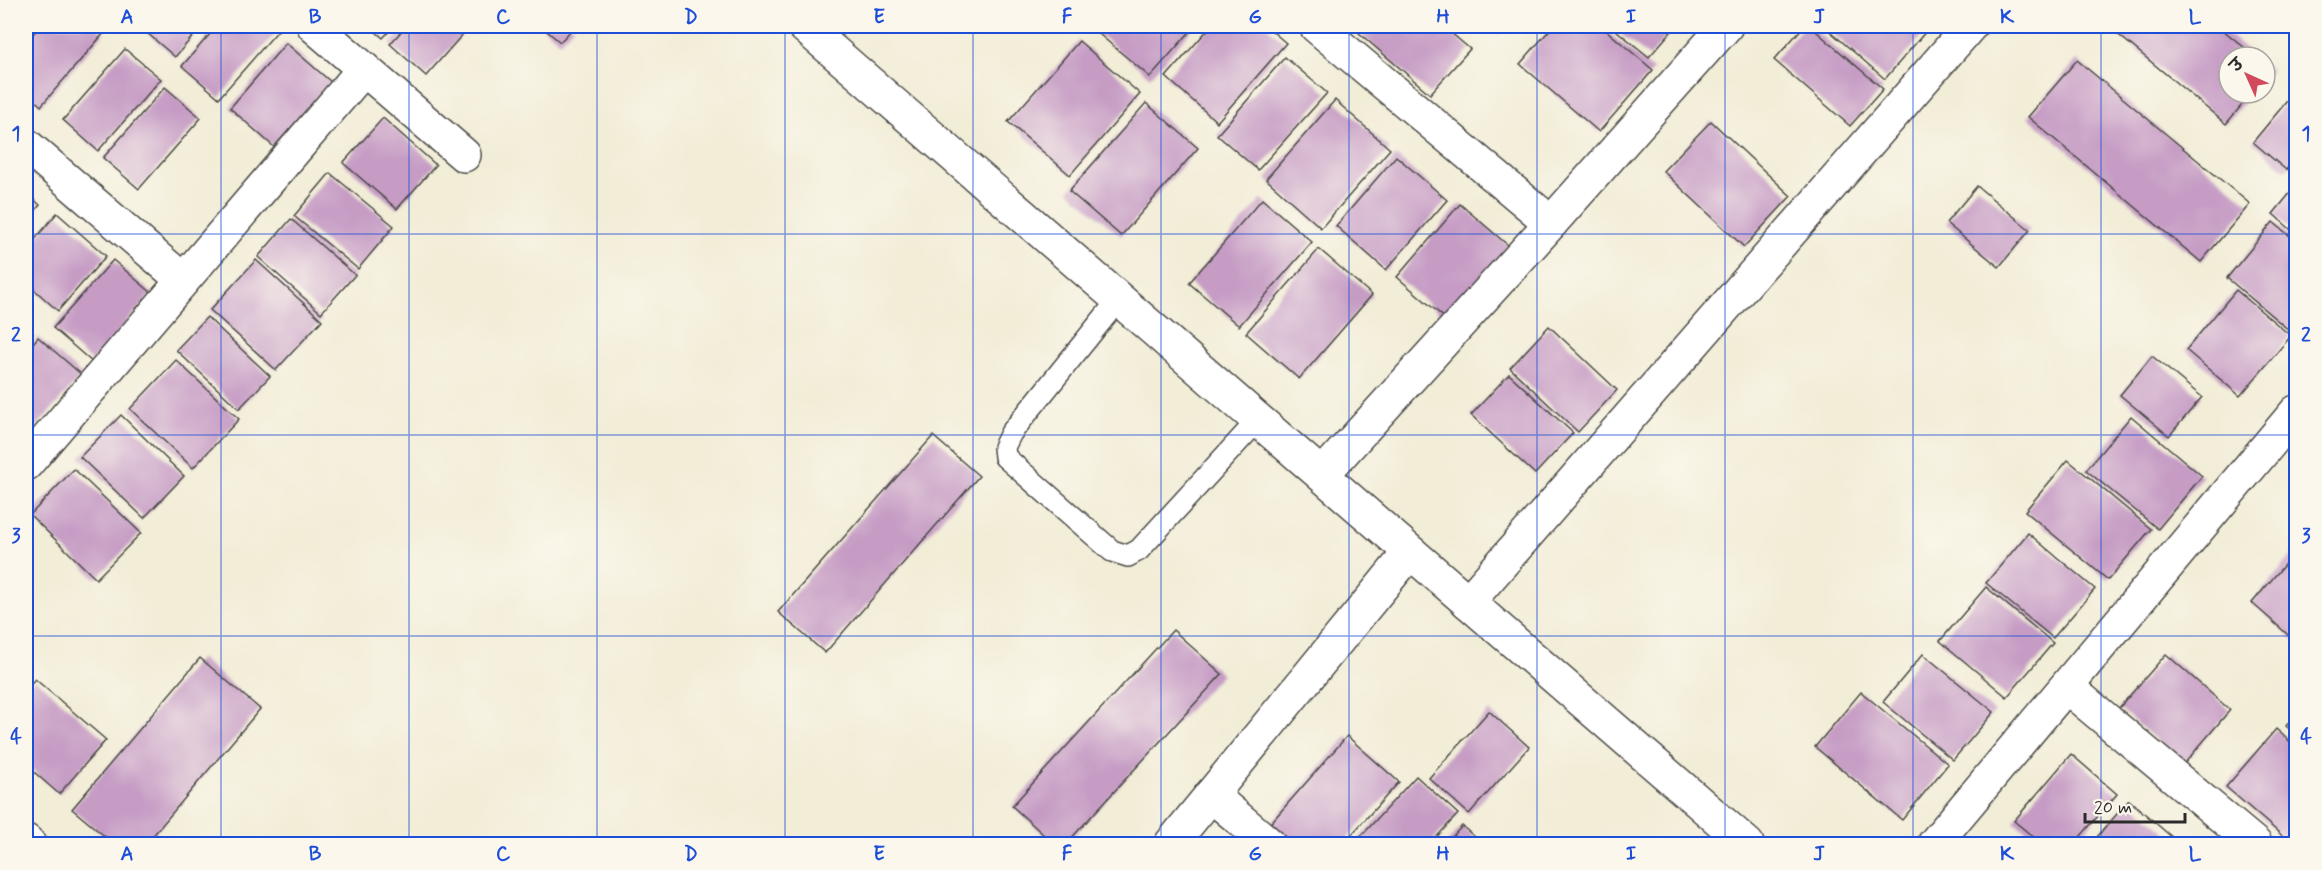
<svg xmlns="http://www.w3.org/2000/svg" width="2322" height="870" viewBox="0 0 2322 870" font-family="Mynerve,'Playpen Sans Deva',sans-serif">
<rect width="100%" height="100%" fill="#fbf7ec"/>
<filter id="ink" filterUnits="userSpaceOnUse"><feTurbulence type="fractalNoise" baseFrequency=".0167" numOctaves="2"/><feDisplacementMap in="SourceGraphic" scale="12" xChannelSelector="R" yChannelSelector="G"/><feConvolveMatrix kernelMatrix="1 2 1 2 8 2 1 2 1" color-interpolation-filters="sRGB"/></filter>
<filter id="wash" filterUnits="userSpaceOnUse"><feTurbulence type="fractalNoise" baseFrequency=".008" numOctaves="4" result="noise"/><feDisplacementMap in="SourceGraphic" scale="24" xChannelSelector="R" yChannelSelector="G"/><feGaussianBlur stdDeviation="1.35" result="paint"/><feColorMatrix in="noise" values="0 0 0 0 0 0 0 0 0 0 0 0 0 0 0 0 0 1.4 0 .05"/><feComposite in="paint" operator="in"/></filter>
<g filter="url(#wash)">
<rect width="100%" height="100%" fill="#f2edd7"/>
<g id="blocks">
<g fill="#c69cc5">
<path d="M40,26H95L104,33L41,106L26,92V42Z"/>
<path d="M139,26H202L175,57Z"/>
<path d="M217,26L281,27L219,98L182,66Z"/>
<path d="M369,26H394L383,38Z"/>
<path d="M406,26H470L426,76L390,44Z"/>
<path d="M541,26H575L560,42Z"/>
<path d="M1096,26H1195L1150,77L1093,29Z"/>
<path d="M1211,26H1266L1286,43L1217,122L1166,77Z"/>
<path d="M1366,26H1443L1470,49L1430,94L1359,33Z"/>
<path d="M1487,26H1506L1498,35Z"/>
<path d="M1553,26H1601L1653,70L1599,132L1520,64Z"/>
<path d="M1611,26H1676L1649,57Z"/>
<path d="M1804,26H1810L1883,89L1850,126L1774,60Z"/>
<path d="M1824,26H1922L1927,30L1885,79Z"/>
<path d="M2108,26H2218L2256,57H2229V93H2252L2226,124Z"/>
<path d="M1079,41L1140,94L1070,175L1008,122Z"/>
<path d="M286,43L331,82L274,147L230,108Z"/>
<path d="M125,49L161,79L98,151L63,120Z"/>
<path d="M1285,57L1327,93L1258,170L1217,135Z"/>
<path d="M2077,60L2250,204L2201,262L2028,117Z"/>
<path d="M2265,64L2271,70L2265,77Z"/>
<path d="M165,87L201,118L139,189L103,158Z"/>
<path d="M2296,90V158L2286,170L2253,142Z"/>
<path d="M1335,100L1390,149L1321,228L1266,179Z"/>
<path d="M1146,103L1198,148L1121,236L1069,191Z"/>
<path d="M383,118L436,165L397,209L343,163Z"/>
<path d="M1711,121L1791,196L1744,247L1663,171Z"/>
<path d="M1396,156L1447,200L1386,270L1336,226Z"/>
<path d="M330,173L394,226L358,269L294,216Z"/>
<path d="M1977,186L2030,230L1999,267L1946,223Z"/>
<path d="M2296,186V234L2273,214Z"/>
<path d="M26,192L40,205L26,221Z"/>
<path d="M1262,199L1312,242L1239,326L1189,283Z"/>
<path d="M1460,204L1517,253L1454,326L1397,277Z"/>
<path d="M57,213L106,256L58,311L26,282V250Z"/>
<path d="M291,219L355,275L321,313L258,257Z"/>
<path d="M2273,222L2296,241V336L2227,278Z"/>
<path d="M1319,249L1372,295L1299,379L1246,333Z"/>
<path d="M113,260L152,293L92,362L53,328Z"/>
<path d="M256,260L322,320L276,370L210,310Z"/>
<path d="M2236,290L2291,336L2240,396L2186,350Z"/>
<path d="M207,317L270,376L239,409L176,350Z"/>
<path d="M1549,326L1617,390L1578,432L1510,368Z"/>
<path d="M26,327L33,333L26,342Z"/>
<path d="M38,337L82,375L26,439V352Z"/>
<path d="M2152,356L2202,397L2169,436L2120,395Z"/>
<path d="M176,360L239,419L193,468L130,409Z"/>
<path d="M1509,374L1573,433L1535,474L1471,415Z"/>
<path d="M121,415L184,476L144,518L80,457Z"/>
<path d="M2131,416L2202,476L2158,529L2086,470Z"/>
<path d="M933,436L979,476L825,653L778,612Z"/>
<path d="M2068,460L2151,529L2108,580L2025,511Z"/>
<path d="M74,469L141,533L96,579L30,515Z"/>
<path d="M2028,533L2095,589L2053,638L1986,583Z"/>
<path d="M2295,552L2296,553V642L2252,603Z"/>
<path d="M1986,587L2053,643L2007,697L1940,641Z"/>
<path d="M1173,630L1222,674L1066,844H1054L1012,806Z"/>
<path d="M1923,654L1994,712L1953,760L1883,702Z"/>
<path d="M2166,654L2230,710L2184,764L2119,708Z"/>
<path d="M200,658L260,709L146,844H114L72,809Z"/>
<path d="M35,679L106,740L59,794L26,765V689Z"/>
<path d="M1861,692L1948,764L1902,820L1815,747Z"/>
<path d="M1489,711L1529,747L1469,814L1429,778Z"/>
<path d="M2296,714V735L2286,726Z"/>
<path d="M2276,729L2296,747V844H2292L2226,787Z"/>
<path d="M1347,736L1399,782L1343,844H1289L1268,826Z"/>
<path d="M2071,754L2117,794L2074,844H2042L2014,821Z"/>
<path d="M1416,776L1458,814L1430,844H1354Z"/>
<path d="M2129,800L2174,839L2169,844H2091Z"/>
<path d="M1462,826L1483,844H1446Z"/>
</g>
</g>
</g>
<g filter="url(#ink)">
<use href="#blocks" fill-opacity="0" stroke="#494845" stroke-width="1.5"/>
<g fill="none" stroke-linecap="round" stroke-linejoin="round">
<g stroke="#494845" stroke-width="24">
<path id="lane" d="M1119,299L1011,433L1004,447L1005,457L1112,551L1128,556L1139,550L1258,420"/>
</g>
<g stroke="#494845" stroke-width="36">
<g id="street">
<path d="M314,26L464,155"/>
<path d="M804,26L1747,844"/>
<path d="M1316,26L1551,223"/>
<path d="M26,145L183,280"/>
<path d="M26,464L364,69"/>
<path d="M1322,475L1551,223L1726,26"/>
<path d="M1468,602L1970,26"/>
<path d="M2067,687L2255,844"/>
<path d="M1211,795L1269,844"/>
<path d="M26,841L29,844"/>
<path d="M1171,844L1410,552"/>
<path d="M1934,844L2296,412"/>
</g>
</g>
<use href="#lane" stroke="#fff" stroke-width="21"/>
<use href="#street" stroke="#fff" stroke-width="33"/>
</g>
</g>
<path fill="none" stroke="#1d4ed8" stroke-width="1.5" stroke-opacity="0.55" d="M221,26V844M409,26V844M597,26V844M785,26V844M973,26V844M1161,26V844M1349,26V844M1537,26V844M1725,26V844M1913,26V844M2101,26V844M26,234H2296M26,435H2296M26,636H2296"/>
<rect width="2322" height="870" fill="none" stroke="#fbf7ec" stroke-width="66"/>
<g transform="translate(2247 75) rotate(315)"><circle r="28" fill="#fbf7ec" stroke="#a8a59f" stroke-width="1.5"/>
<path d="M0-4.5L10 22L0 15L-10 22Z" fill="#d1495b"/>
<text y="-9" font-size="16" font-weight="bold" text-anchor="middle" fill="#2b2b2b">उ</text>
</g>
<path d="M2085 813v9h100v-9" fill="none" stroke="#2b2b2b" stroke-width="3"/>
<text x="2094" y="813" font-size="18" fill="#2b2b2b" stroke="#fbf7ec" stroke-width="4.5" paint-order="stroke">20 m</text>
<rect x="33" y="33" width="2256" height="804" fill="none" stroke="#1d4ed8" stroke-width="2"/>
<g font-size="20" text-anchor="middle" font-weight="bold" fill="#1d4ed8">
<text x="127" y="23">A</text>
<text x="315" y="23">B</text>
<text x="503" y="23">C</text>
<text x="691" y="23">D</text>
<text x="879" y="23">E</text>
<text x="1067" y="23">F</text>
<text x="1255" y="23">G</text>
<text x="1443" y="23">H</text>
<text x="1631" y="23">I</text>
<text x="1819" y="23">J</text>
<text x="2007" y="23">K</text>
<text x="2195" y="23">L</text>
<text x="16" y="140">1</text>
<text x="2306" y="140">1</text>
<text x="16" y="341">2</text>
<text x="2306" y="341">2</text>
<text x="16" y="542">3</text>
<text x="2306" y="542">3</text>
<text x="16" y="743">4</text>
<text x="2306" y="743">4</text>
<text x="127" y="860">A</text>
<text x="315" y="860">B</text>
<text x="503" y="860">C</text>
<text x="691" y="860">D</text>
<text x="879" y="860">E</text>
<text x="1067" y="860">F</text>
<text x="1255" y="860">G</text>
<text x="1443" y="860">H</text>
<text x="1631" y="860">I</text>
<text x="1819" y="860">J</text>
<text x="2007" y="860">K</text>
<text x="2195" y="860">L</text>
</g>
</svg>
